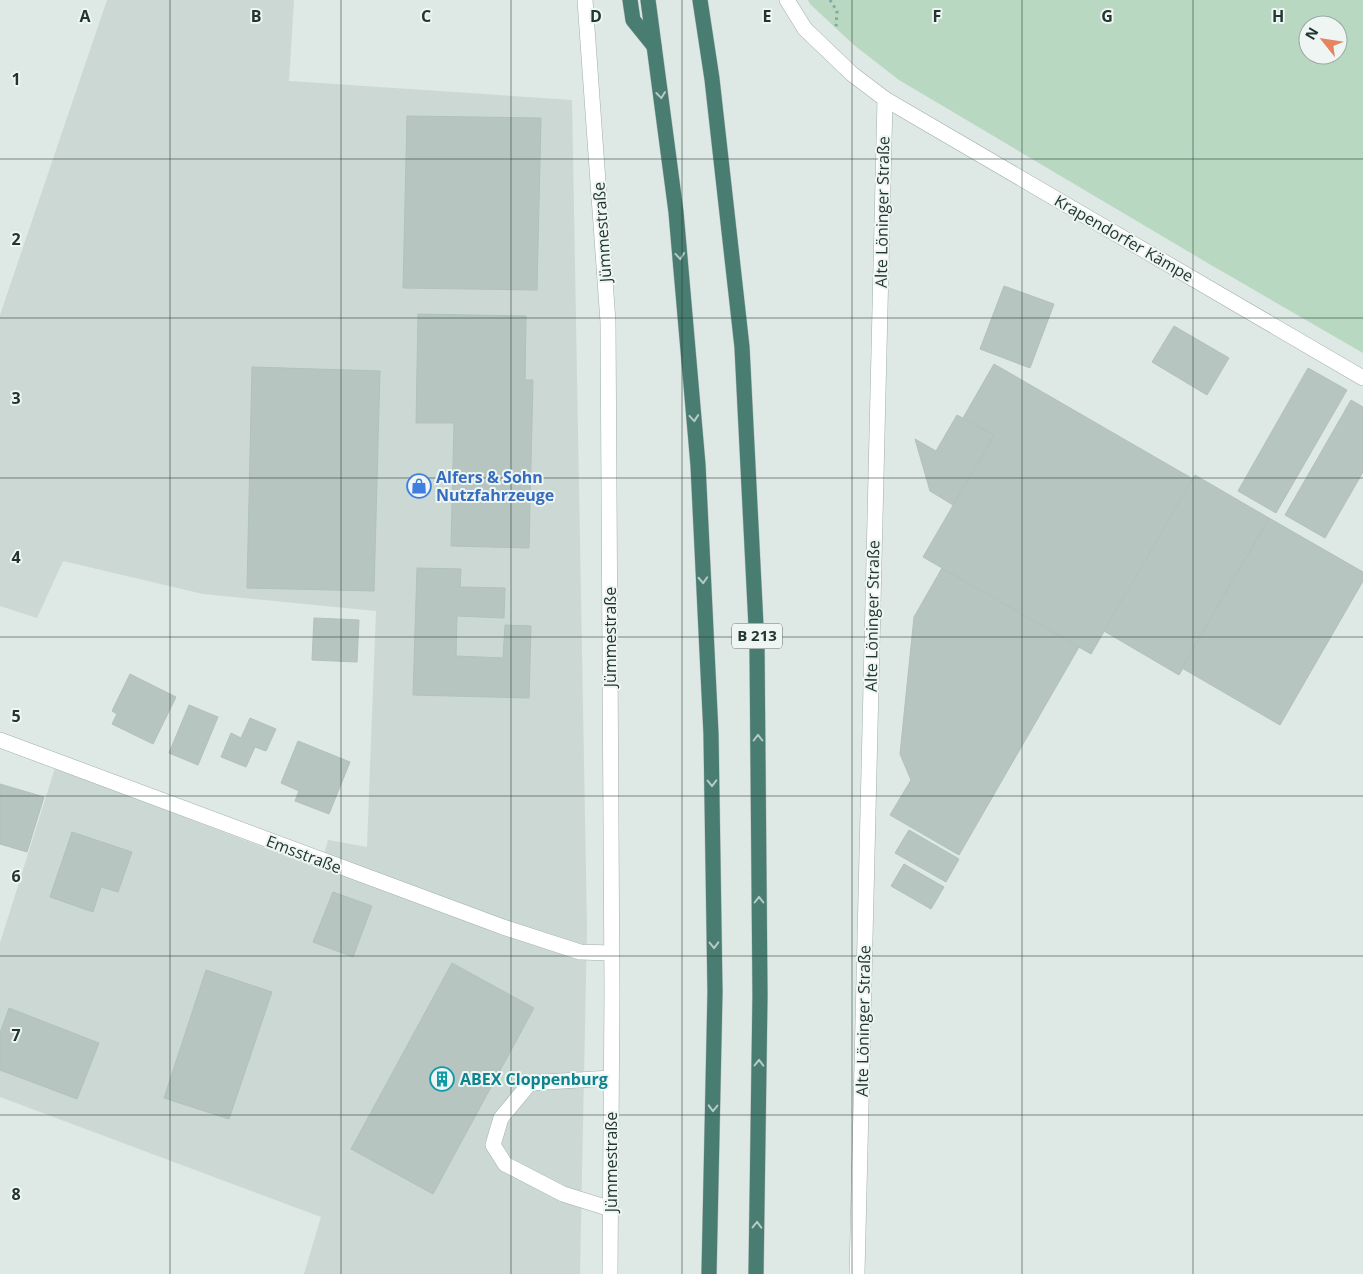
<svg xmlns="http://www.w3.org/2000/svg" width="1363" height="1274" viewBox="0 0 1363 1274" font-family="'Open Sans',sans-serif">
<rect width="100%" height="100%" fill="#dee8e4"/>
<path fill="#ccd8d3" d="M107,0H294L289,81L572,100L587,928L580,1274H304L321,1217L0,1097V943L55,768L320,869L328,840L367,847L376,611L203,594L63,561L37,618L0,606V315Z"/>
<path fill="#b8d8c2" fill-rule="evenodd" d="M808,0H1363V353L1211,265L899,80L854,45L810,4ZM1308,25H1338V55H1308Z"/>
<g fill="#b7c5c0" stroke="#b1c1bb">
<path d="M407,116L541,118L537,290L403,288Z"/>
<path d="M1004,286L1054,304L1030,368L980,349Z"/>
<path d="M418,314L526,316L525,380H533L529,548L451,546L454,423H416Z"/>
<path d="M1174,326L1229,358L1207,395L1152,362Z"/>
<path d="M994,364L1193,479L1091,654L923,557L994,435L963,418Z"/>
<path d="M252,367L380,371L374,591L247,588Z"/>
<path d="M1308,368L1347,390L1276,513L1238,491Z"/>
<path d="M1351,400L1363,407V472L1325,538L1285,515Z"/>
<path d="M957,415L994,435L953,505L930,491L915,439L936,451Z"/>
<path d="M1195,475L1269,518L1179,675L1104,631Z"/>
<path d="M1269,518L1363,572V581L1280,725L1182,668Z"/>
<path d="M417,568L461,569L460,587L505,588L504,618L457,616L456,656L503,658L505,625L531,626L529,698L413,695Z"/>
<path d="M942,568L1079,647L959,855L890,815L911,780L900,754L914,617Z"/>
<path d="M314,618L359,620L357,662L312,660Z"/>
<path d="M130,674L176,697L153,744L112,724L117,714L112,711Z"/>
<path d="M189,705L218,717L198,765L169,753Z"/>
<path d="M250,718L276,729L266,751L255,747L246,767L221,757L231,733L241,738Z"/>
<path d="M298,741L350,762L329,814L295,801L299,791L281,783Z"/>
<path d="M0,784L44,797L27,852L0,844Z"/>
<path d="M909,830L959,859L946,882L895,853Z"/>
<path d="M72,832L132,852L118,892L101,887L93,912L50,897Z"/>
<path d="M904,864L944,887L931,909L891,886Z"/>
<path d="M333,892L372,906L353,957L313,942Z"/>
<path d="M452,963L534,1008L433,1194L351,1149Z"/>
<path d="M206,970L272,992L229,1119L164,1098Z"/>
<path d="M9,1008L99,1043L77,1099L0,1070V1033Z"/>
</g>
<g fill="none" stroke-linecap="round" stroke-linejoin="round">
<g stroke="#a2afab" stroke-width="16">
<path id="service" d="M611,1209L563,1194L505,1164L493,1145L501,1118L530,1083L611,1078"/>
</g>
<g stroke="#a2afab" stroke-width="16">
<g id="minor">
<path d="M585,0L608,322L612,992L610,1274"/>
<path d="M787,0L805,29L852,74L885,99L857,1274"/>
<path d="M885,99L1363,378"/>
<path d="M0,740L503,927L580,952L611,953"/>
</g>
</g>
<g stroke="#bcc3c1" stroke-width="16">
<g id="trunk">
<path d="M630,0L633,20L654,46"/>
<path d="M648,0L676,212L698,465L711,734L715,992L709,1274"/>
<path d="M700,0L712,79L742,347L757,646L760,995L756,1274"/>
</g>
</g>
<path stroke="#81a99e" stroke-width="3" stroke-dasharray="2.5 4" stroke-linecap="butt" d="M830,0L837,11L836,27"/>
<use href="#service" stroke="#fff" stroke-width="15"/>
<use href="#minor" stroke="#fff" stroke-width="15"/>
<use href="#trunk" stroke="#4a7d72" stroke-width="15"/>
</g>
<defs><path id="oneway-chevron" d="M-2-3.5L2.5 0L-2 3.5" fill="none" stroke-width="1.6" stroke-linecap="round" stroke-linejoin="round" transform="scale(1.25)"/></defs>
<g stroke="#b5cbc5">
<use href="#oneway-chevron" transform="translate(661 95) rotate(83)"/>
<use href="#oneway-chevron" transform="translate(680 256) rotate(85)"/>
<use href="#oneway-chevron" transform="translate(694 418) rotate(85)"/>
<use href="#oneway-chevron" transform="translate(703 580) rotate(87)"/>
<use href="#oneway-chevron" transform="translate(758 738) rotate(-90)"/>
<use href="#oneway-chevron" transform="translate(712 783) rotate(89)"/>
<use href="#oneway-chevron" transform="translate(759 900) rotate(-90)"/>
<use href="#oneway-chevron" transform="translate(714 945) rotate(89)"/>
<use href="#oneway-chevron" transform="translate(759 1063) rotate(-89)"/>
<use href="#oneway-chevron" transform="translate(713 1108) rotate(91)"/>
<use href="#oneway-chevron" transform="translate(757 1225) rotate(-89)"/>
</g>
<path fill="none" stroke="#213631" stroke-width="1" stroke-opacity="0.55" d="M170,0V1274M341,0V1274M511,0V1274M682,0V1274M852,0V1274M1022,0V1274M1193,0V1274M0,159H1363M0,318H1363M0,478H1363M0,637H1363M0,796H1363M0,956H1363M0,1115H1363"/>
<defs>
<g id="shop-ring" transform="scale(1.25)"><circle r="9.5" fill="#eef5f2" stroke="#3f7fe0" stroke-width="1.5"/><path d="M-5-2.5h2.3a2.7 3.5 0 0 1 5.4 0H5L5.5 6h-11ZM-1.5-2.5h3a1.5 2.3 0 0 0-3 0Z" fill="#3f7fe0"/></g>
<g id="building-ring" transform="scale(1.25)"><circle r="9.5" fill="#eef5f2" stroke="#0f9aa8" stroke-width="1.5"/><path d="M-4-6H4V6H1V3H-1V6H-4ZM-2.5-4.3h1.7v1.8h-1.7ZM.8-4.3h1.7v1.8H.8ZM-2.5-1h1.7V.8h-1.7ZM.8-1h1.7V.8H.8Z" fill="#0f9aa8"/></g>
</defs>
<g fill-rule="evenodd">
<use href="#shop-ring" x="419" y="486"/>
<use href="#building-ring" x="442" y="1079"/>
</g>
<g text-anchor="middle" stroke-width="4" stroke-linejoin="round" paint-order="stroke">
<rect fill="#eef5f2" stroke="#5e6f6b" stroke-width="1" x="732" y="623.5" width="50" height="25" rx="4"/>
<g font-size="15" font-weight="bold" fill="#213631">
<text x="757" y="641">B 213</text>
</g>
<g font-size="16" fill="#213631" stroke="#eef5f2">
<text transform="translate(882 212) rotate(-89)" y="6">Alte Löninger Straße</text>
<text transform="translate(602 232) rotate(-94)" y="6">Jümmestraße</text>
<text transform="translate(1124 238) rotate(30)" y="6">Krapendorfer Kämpe</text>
<text transform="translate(872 616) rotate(-89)" y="6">Alte Löninger Straße</text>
<text transform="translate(610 637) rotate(-90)" y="6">Jümmestraße</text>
<text transform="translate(304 854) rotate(21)" y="6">Emsstraße</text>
<text transform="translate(863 1021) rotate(-89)" y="6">Alte Löninger Straße</text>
<text transform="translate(611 1162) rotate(-90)" y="6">Jümmestraße</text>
</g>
<g font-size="16" font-weight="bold" fill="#366cbe" stroke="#eef5f2" text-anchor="start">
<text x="436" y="483">Alfers &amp; Sohn<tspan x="436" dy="18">Nutzfahrzeuge</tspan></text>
</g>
<g font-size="16" font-weight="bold" fill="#0d838f" stroke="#eef5f2" text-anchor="start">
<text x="460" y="1085">ABEX Cloppenburg</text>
</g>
</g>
<g font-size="16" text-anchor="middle" font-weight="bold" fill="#213631" stroke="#eef5f2" stroke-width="4" stroke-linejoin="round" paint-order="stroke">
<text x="85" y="22">A</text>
<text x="256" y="22">B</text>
<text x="426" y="22">C</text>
<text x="596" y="22">D</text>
<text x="767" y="22">E</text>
<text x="937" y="22">F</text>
<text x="1107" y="22">G</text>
<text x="1278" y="22">H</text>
<text x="16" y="85">1</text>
<text x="16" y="245">2</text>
<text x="16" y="404">3</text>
<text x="16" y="563">4</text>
<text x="16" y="722">5</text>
<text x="16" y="882">6</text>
<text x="16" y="1041">7</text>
<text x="16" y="1200">8</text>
</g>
<g transform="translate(1323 40) rotate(300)"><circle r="24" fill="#eef5f2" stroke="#9ca9a5"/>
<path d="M0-4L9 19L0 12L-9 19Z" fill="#e5845f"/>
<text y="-8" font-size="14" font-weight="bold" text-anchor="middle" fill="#213631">N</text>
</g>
</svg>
